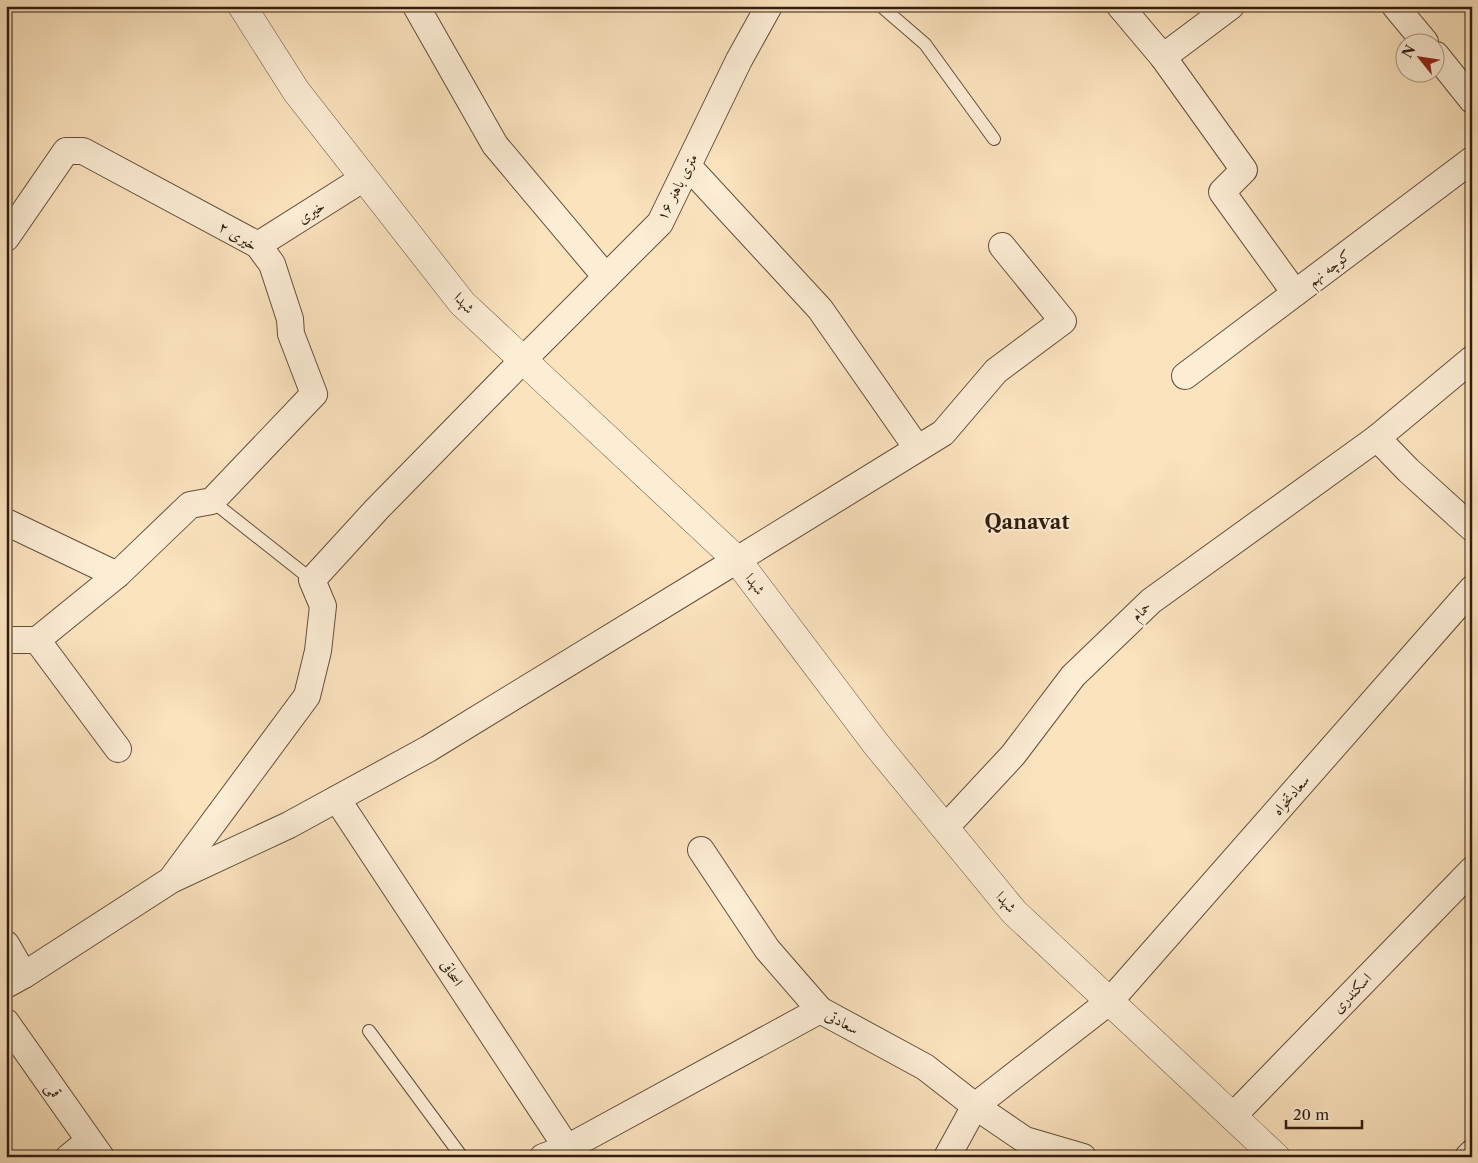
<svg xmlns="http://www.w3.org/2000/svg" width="1478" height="1163" viewBox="0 0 1478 1163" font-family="'Libre Caslon Text',Amiri,serif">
<rect width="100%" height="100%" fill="#fbe3be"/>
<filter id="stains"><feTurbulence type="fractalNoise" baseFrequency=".004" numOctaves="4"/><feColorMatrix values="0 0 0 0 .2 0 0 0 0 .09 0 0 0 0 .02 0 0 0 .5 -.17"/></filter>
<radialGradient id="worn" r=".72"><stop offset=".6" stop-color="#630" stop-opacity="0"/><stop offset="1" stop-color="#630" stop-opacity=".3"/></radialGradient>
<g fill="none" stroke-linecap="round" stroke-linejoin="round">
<g stroke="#644e3c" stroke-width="14">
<g id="service">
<path d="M881,6L925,44L994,139"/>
<path d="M212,501L312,580"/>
<path d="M369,1031L462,1157"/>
</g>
</g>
<g stroke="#644e3c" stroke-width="28">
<g id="minor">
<path d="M416,6L495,145L606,277"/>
<path d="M1120,6L1163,57L1244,170L1222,192L1295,293"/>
<path d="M1395,6L1425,42"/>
<path d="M1436,55L1472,100"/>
<path d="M1163,57L1231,6"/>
<path d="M688,166L820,309L917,448"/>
<path d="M6,238L66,151H83L258,245L272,264L290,319L291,334L314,394L212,501L190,505L117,575L37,640H6"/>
<path d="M258,245L364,178"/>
<path d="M1185,376L1472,160"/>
<path d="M1377,438L1408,470L1472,528"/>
<path d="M6,522L117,575"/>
<path d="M37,640L118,749"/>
<path d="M337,799L567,1148"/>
<path d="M945,828L1013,755L1073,676L1151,601L1377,438L1472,359"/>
<path d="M701,850L767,949L820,1010"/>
<path d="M173,877L307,696L318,651L323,606L312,580L377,509L523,360L660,223L739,60L769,6"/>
<path d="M6,944L24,975"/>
<path d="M6,985L24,975L171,880L289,825L428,749L737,560L943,433L996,371L1063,321L1002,246"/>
<path d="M6,1022L101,1157"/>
<path d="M1233,1116L1472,870"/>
<path d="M69,1157L89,1141"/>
<path d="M543,1157L567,1148L820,1010L925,1067L975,1106L1025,1140L1083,1157"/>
<path d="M947,1157L975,1106L1110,1001L1472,589"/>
<path d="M1468,1157L1472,1153"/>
</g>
</g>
<g stroke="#644e3c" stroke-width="29">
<path id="tertiary" d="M242,6L296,91L462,303L737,560L876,744L1014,912L1276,1157"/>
</g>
<use href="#service" stroke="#fcedd5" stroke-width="12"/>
<use href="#minor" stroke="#fcedd5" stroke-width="26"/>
<use href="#tertiary" stroke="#fcedd5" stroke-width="28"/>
</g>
<g text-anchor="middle" stroke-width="4" stroke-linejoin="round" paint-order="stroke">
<g font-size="15" fill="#311c10" stroke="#fcedd5">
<text transform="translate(677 187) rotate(-63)" y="5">۱۶ متری باهنر</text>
<text transform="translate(311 212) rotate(-33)" y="5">خیری</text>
<text transform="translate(238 236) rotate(31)" y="5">خیری ۲</text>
<text transform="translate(1329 268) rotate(-37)" y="5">کوچه نهم</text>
<text transform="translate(464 303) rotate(47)" y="5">شهدا</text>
<text transform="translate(755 584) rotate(53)" y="5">شهدا</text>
<text transform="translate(1141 611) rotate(-43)" y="5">حمام</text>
<text transform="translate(1291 795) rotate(-49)" y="5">سعادتخواه</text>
<text transform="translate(1006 902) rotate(49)" y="5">شهدا</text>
<text transform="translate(452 973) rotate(57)" y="5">اسحاقی</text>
<text transform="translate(1352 993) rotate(-46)" y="5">اسکندری</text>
<text transform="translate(842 1022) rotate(28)" y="5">سعادتی</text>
<text transform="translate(53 1090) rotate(55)" y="5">قمی</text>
</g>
<g font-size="20" font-weight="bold" fill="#311c10" stroke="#fcedd5">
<text x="1027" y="529">Qanavat</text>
</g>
</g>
<rect width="1478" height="1163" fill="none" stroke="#fbe3be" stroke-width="25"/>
<rect x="8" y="8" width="1463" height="1148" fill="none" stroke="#311c10" stroke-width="2.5"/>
<rect x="12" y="12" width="1453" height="1138" fill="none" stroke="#311c10"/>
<g transform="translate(1420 58) rotate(300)"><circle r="24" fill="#fcedd5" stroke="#ab9986"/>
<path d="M0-4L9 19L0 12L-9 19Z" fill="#8f2418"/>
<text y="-8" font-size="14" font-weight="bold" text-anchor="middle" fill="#311c10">N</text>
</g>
<path d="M1286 1120v8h76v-8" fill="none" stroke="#311c10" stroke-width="2.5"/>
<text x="1293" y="1120" font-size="15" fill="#311c10" stroke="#fcedd5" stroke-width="4" paint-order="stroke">20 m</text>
<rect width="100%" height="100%" filter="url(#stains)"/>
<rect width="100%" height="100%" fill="url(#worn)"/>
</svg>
